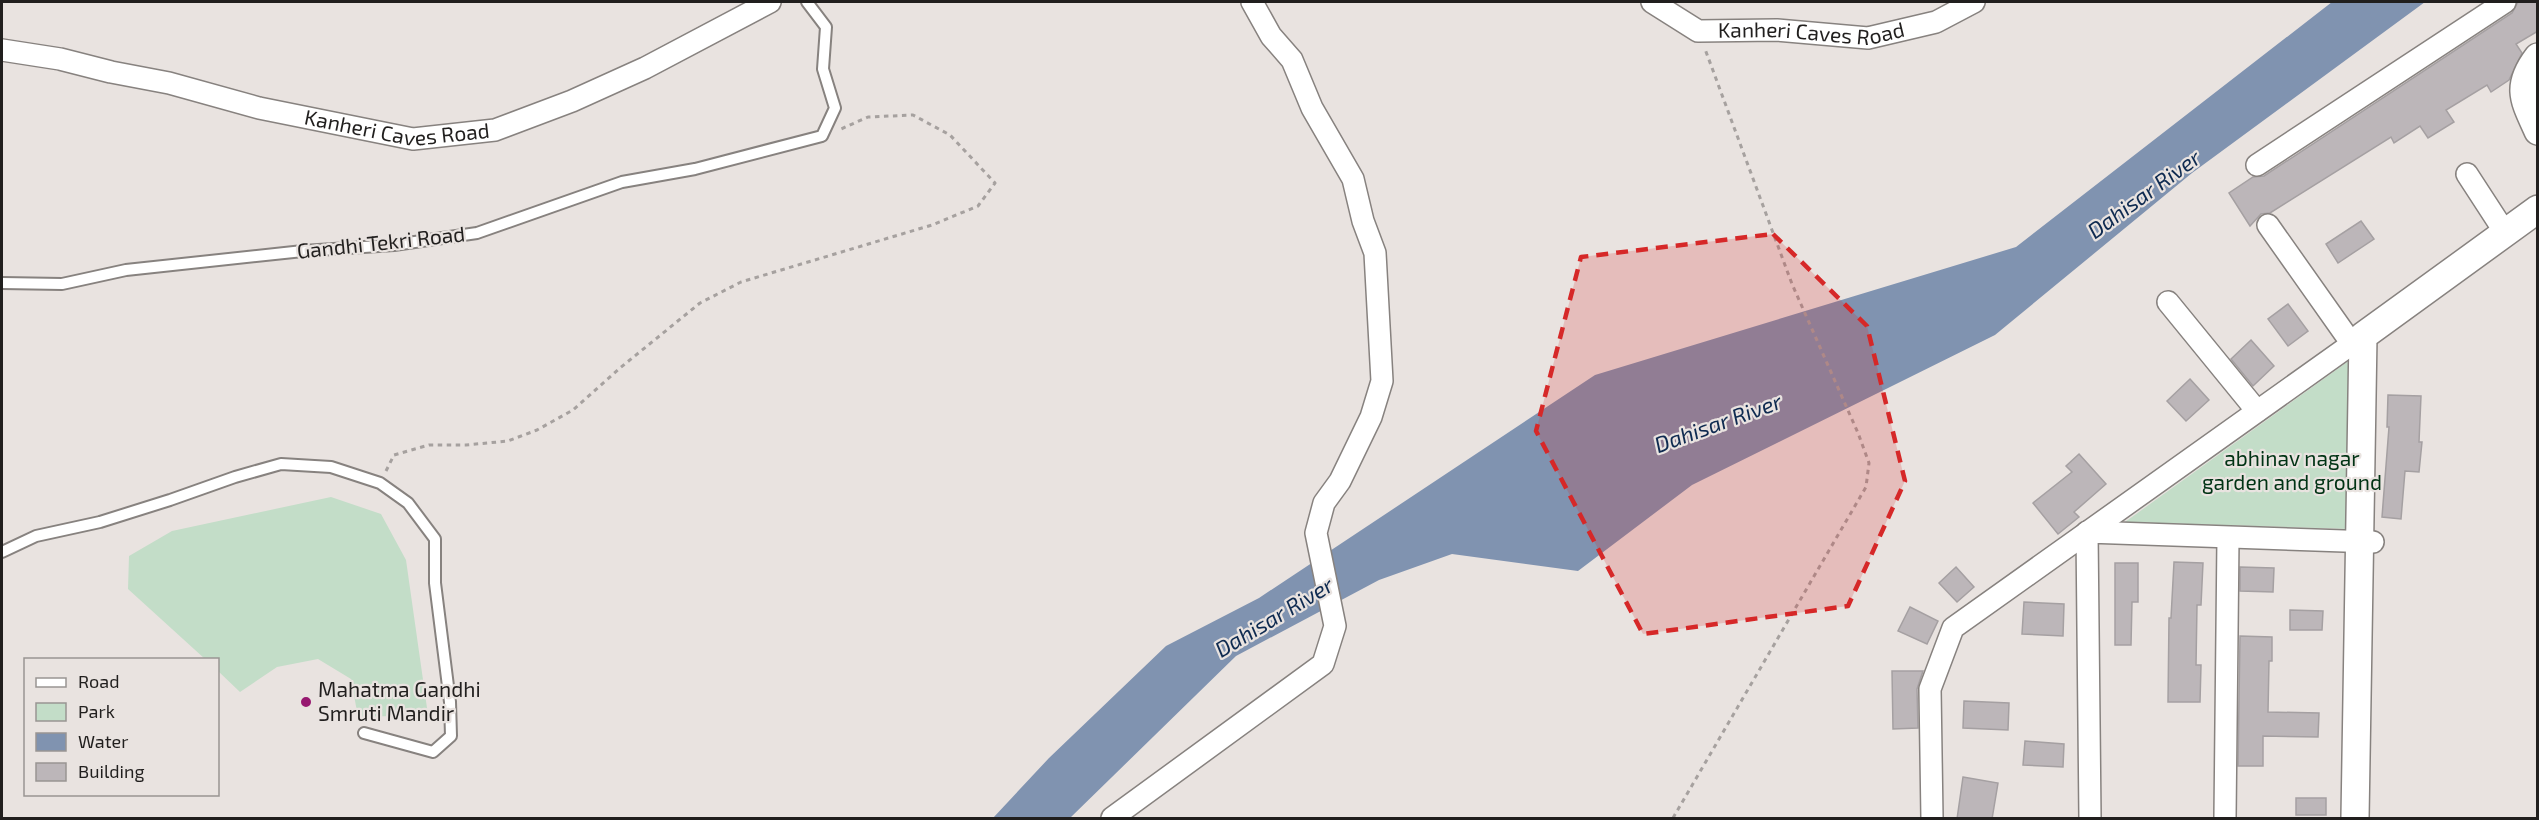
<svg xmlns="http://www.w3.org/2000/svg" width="2539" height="820" viewBox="0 0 2539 820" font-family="'Exo 2',sans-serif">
<rect width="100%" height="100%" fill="#e9e3e0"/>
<g fill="#c3ddc8">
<path d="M2350,360V529L2125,522Z"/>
<path d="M331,497L381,514L406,560L428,715L358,717L351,679L318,659L277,667L240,692L218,671V660L205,659L128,589L129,556L172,531Z"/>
</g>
<path fill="#8093b0" d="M2332,2H2425L2192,173L1995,335L1692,485L1578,571L1452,554L1379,580L1236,656L1070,818H993L1049,758L1166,646L1259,598L1595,375L2016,247Z"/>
<g fill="#bcb6b9" stroke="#a5a0a2" stroke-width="1.5">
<path d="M2518,2H2538V31L2516,44L2522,53L2509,80L2491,92L2487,85L2446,110L2454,122L2428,138L2420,126L2394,143L2391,137L2270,213L2261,214L2250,226L2229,193L2253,177L2264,176L2512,13Z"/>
<path d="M2361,221L2374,239L2338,263L2326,244Z"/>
<path d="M2288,304L2308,331L2288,346L2268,319Z"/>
<path d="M2251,340L2274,366L2253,386L2231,359Z"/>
<path d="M2190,379L2209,400L2186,421L2167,401Z"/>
<path d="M2388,395L2421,396L2419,442H2422L2419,472L2405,471L2401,519L2382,517L2389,427H2387Z"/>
<path d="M2079,454L2106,484L2074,512L2079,517L2058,534L2033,503L2072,472L2066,466Z"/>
<path d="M2174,562L2203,563L2201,605H2197L2196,665H2201L2200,702H2168L2169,618H2171Z"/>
<path d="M2115,563H2138V602H2132L2131,645H2115Z"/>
<path d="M1956,567L1974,587L1957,602L1939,583Z"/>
<path d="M2240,567L2274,568L2273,592L2240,591Z"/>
<path d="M2024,602L2064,604L2063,636L2022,634Z"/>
<path d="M1910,607L1938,621L1927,644L1898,631Z"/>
<path d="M2290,610L2323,611L2322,630H2290Z"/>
<path d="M2240,636L2272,637V661H2269L2268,712L2319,713L2318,737L2263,736V766H2238Z"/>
<path d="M1892,671H1923L1917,689L1918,728L1893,729Z"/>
<path d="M1964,701L2009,703L2008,730L1963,728Z"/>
<path d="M2025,741L2064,744L2063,767L2023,765Z"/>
<path d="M1963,777L1998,783L1992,819H1957Z"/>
<rect x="2296" y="798" width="30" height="17"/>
</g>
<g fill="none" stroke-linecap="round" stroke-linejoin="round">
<g stroke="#87827f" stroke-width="14">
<g id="service">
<path d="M2,283L62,284L126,270L303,251L394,245L477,233L622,182L695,169L822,136L835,108L823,69L826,27L807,2"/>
<path d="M2,552L36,536L100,522L170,500L235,477L281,464L331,467L380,483L408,503L435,539V583L450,702L451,736L433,752L364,733"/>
</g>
</g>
<g stroke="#87827f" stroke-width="24">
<g id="minor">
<path id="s1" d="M1652,2L1698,31L1777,30L1868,38L1936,22L1974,2"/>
<path id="s2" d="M2,50L60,59L111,72L169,83L259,108L413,139L495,130L572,101L645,68L770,2"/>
<path d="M2257,165L2505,2"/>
<path d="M2467,174L2506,234"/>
<path d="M2268,225L2352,344"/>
<path d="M2168,302L2257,411"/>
<path d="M1112,818L1323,664L1335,626L1316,533L1324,503L1340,481L1371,417L1382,381L1375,253L1363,221L1353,179L1312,108L1292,60L1271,36L1252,2"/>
<path d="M1932,818L1930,689L1953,628L2363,336"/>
<path d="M2090,818L2087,532L2373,542"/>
<path d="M2225,818L2228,538"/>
</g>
</g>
<g stroke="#87827f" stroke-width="30">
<g id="tertiary">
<path d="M2538,57C2515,87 2524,100 2538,131"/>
<path d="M2355,818L2363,336L2538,209"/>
</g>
</g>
<g stroke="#a6a19f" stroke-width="3" stroke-dasharray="4.5 4.5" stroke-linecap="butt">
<path d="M386,471L394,455L429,445H466L508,441L537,430L573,410L620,368L700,303L741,282L932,225L978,206L995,183L950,135L913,115L868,117L841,129"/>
<path d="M1673,818L1866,487L1869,463L1858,433L1792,284L1705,49"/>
</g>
<use href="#service" stroke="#fff" stroke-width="10"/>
<use href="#minor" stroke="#fff" stroke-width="21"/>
<use href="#tertiary" stroke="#fff" stroke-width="27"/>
</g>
<path fill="#d62828" fill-opacity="0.2" stroke="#d62828" stroke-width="4.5" stroke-dasharray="12 8" stroke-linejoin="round" d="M1773,234L1867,326L1905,481L1848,606L1643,634L1536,431L1581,257Z"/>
<circle fill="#971870" stroke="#e9e3e0" stroke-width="2" cx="306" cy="702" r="6"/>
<g text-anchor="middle" stroke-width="4.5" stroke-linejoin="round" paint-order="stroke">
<g font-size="21" fill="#211f1e" stroke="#e9e3e0">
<text dy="7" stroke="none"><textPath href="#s1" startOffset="168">Kanheri Caves Road</textPath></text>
<text dy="7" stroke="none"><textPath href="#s2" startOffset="404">Kanheri Caves Road</textPath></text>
<text transform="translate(381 243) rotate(-6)" y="7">Gandhi Tekri Road</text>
</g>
<g font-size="21" fill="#003314" stroke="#e9e3e0">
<text x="2292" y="466">abhinav nagar<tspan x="2292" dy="24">garden and ground</tspan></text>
</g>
<g font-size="21" fill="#211f1e" stroke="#e9e3e0" text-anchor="start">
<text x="318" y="697">Mahatma Gandhi<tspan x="318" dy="24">Smruti Mandir</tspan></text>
</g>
<g font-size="22" font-style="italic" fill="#0e2a50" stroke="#e9e3e0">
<text transform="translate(2144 194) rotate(-36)" y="8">Dahisar River</text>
<text transform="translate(1718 423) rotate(-20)" y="8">Dahisar River</text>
<text transform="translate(1274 617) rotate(-31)" y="8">Dahisar River</text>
</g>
</g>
<rect width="2539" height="820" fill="none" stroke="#211f1e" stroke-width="6"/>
<rect x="24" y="658" width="195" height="138" fill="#e9e3e0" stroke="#999592" stroke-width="1.5"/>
<rect x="36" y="678" width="30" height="9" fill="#ffffff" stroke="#999592" stroke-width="1.5"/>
<text x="78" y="688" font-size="18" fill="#211f1e">Road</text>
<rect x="36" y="703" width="30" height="18" fill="#c3ddc8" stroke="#999592" stroke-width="1.5"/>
<text x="78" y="718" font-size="18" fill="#211f1e">Park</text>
<rect x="36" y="733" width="30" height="18" fill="#8093b0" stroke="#999592" stroke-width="1.5"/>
<text x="78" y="748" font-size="18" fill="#211f1e">Water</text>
<rect x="36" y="763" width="30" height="18" fill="#bcb6b9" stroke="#999592" stroke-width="1.5"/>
<text x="78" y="778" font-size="18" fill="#211f1e">Building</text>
</svg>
